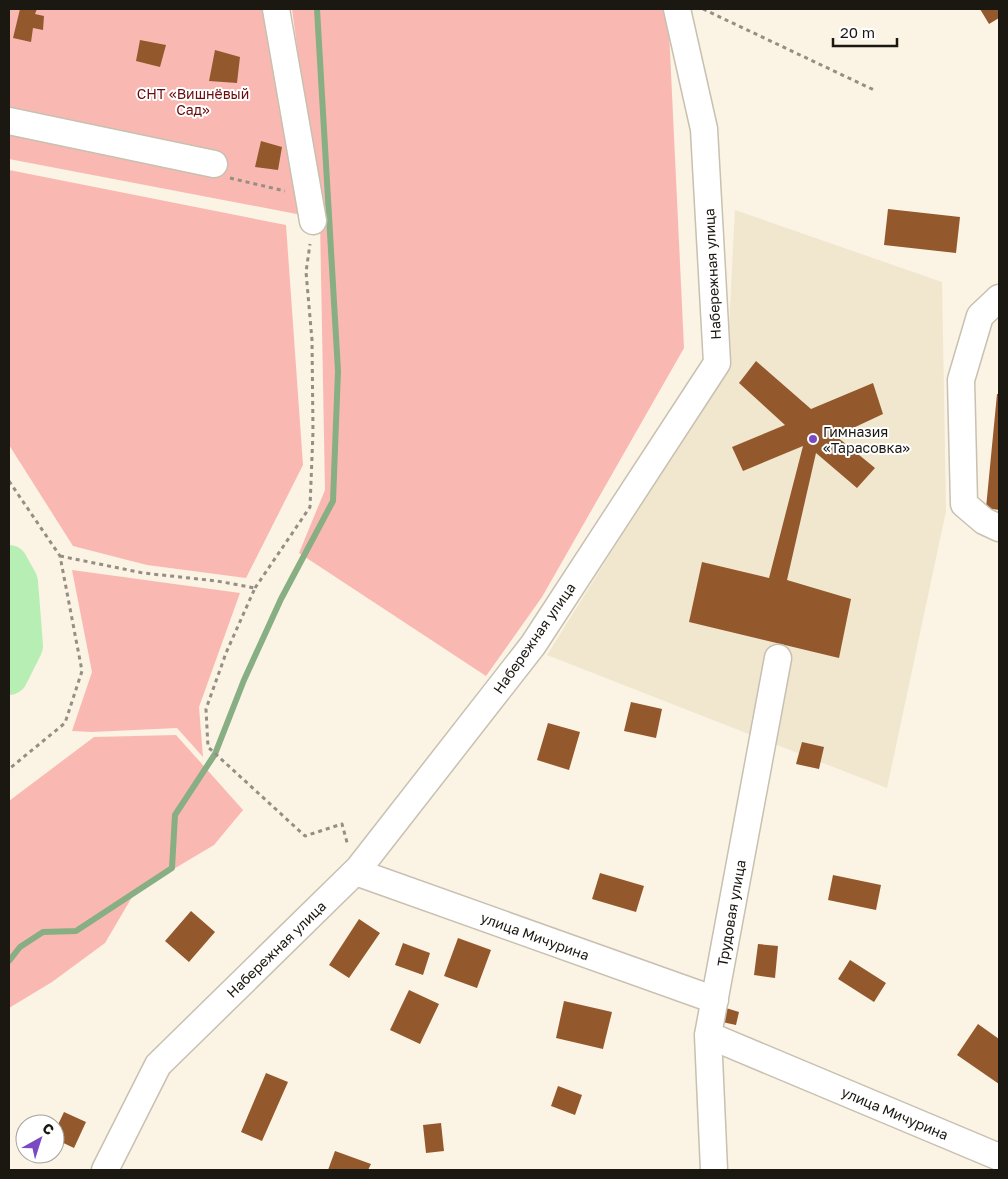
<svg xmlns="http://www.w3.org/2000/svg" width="1008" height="1179" viewBox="0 0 1008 1179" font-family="'Golos Text',sans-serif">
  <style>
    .built { fill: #f1e6ce }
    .green { fill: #f9b9b2 }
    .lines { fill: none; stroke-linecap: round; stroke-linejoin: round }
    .stream { stroke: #88ae83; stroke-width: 6 }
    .river { stroke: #b6eeb4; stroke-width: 38 }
    .building { fill: #93592d }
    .minor-casing { stroke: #c8c0b0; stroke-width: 29 }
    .path { stroke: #948e83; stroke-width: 3; stroke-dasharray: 4 4; stroke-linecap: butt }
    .minor { stroke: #fff; stroke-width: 26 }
    .poi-dot { fill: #7a4ac2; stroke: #fff; stroke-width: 2 }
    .labels { text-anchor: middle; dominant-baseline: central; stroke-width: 4; stroke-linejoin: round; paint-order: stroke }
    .park-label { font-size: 14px; fill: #6b0d0f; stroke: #fff }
    .street-label { font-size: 14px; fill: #1b1812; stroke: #fff }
    .poi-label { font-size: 14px; fill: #1b1812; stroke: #fff; text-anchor: start }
  </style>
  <rect width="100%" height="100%" fill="#fbf3e3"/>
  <path class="built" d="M735,210L942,282L946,511L887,788L547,655L727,367Z"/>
  <path class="green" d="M9,9H266L307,216L9,159Z
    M292,9H668L684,348L542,597L486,676L299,553L325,490L320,220Z
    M9,170L286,225L303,465L246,578L147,565L73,546L9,445Z
    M72,570L240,593L199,707L203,757L177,728L92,732L72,731L92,672Z
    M176,735L243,810L214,845L135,892L105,943L52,982L9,1008V801L94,737Z"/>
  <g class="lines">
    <path class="stream" d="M9,961L20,947L43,932L76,931L172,868L175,815L215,754L244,680L281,599L333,501L338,371L317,9"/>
    <path class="river" d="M9,564L19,582L24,646L9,676"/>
  </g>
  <path class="building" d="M20,9H37L35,14L44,16L43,30L33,28L31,42L13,38Z
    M980,9H999V18L989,24Z
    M140,40L166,45L160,67L136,61Z
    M215,50L240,57L237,83L209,81Z
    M261,141L282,147L278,170L255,167Z
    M888,209L960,217L956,253L884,245Z
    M756,361L811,409L873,383L883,414L836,436L875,468L857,488L816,453L787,580L851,599L839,658L689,622L702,562L769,578L803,446L743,471L732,447L785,425L739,383Z
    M997,394H999V510L986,508Z
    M631,702L662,709L656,738L624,731Z
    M548,723L580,732L569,770L537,760Z
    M802,742L824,747L819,769L796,764Z
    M600,873L644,886L636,912L592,899Z
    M833,875L881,885L876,910L828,900Z
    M191,911L215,932L189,962L165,941Z
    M359,919L380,933L349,978L329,965Z
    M458,938L491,950L477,988L444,976Z
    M403,943L430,953L423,975L395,965Z
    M758,944L778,946L775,978L754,975Z
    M850,960L886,983L874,1002L838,979Z
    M409,990L439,1004L420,1044L390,1030Z
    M564,1001L612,1012L603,1049L556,1038Z
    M726,1008L739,1012L736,1025L722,1022Z
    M978,1024L999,1039V1084L957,1055Z
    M266,1073L288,1082L262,1141L241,1132Z
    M558,1086L582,1095L575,1115L551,1106Z
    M64,1112L86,1122L74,1148L55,1139V1131Z
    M441,1123L444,1151L426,1153L423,1125Z
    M335,1151L371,1164L368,1170H328Z"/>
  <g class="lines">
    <defs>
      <path id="minor" d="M276,9L313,221
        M9,121L214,164
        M999,298L980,316L961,380L964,504L984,521L999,528
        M356,872L715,1000
        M708,1035L999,1157
        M105,1170L158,1065L359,868L533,645L717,363L704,129L677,9
        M714,1170L708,1035L778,658"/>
    </defs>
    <use href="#minor" class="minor-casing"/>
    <path class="path" d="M703,9L874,90
      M230,178L285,191
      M9,481L60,556L82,671L65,723L9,769
      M60,556L143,573L217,581L255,588L226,653L206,709L208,747L305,836L342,824L348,846
      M255,588L310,507L313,432L312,340L306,272L310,244"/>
    <use href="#minor" class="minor"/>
  </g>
  <circle class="poi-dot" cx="813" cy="439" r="5"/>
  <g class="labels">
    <g class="park-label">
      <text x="193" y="93">СНТ «Вишнёвый<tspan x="193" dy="16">Сад»</tspan></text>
    </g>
    <g class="street-label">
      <text transform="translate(712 274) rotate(-93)">Набережная улица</text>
      <text transform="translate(534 638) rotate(-55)">Набережная улица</text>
      <text transform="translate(731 913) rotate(-80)">Трудовая улица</text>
      <text transform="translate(535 936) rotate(20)">улица Мичурина</text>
      <text transform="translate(276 949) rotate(-44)">Набережная улица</text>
      <text transform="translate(895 1113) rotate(23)">улица Мичурина</text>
    </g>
    <g class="poi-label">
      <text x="823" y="431">Гимназия<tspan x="823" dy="16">«Тарасовка»</tspan></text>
    </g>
  </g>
  <rect width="1008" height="1179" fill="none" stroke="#1b1812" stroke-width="20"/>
  <g transform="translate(40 1139) rotate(39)"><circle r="24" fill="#ffffff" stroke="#a4a3a0"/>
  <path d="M0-4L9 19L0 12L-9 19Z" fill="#7a4ac2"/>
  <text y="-8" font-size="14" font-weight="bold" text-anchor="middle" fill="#1b1812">С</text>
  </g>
  <path d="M833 38v8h64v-8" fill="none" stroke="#1b1812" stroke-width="2.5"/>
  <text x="840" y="38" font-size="15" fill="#1b1812" stroke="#ffffff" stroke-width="4" paint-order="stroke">20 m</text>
</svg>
